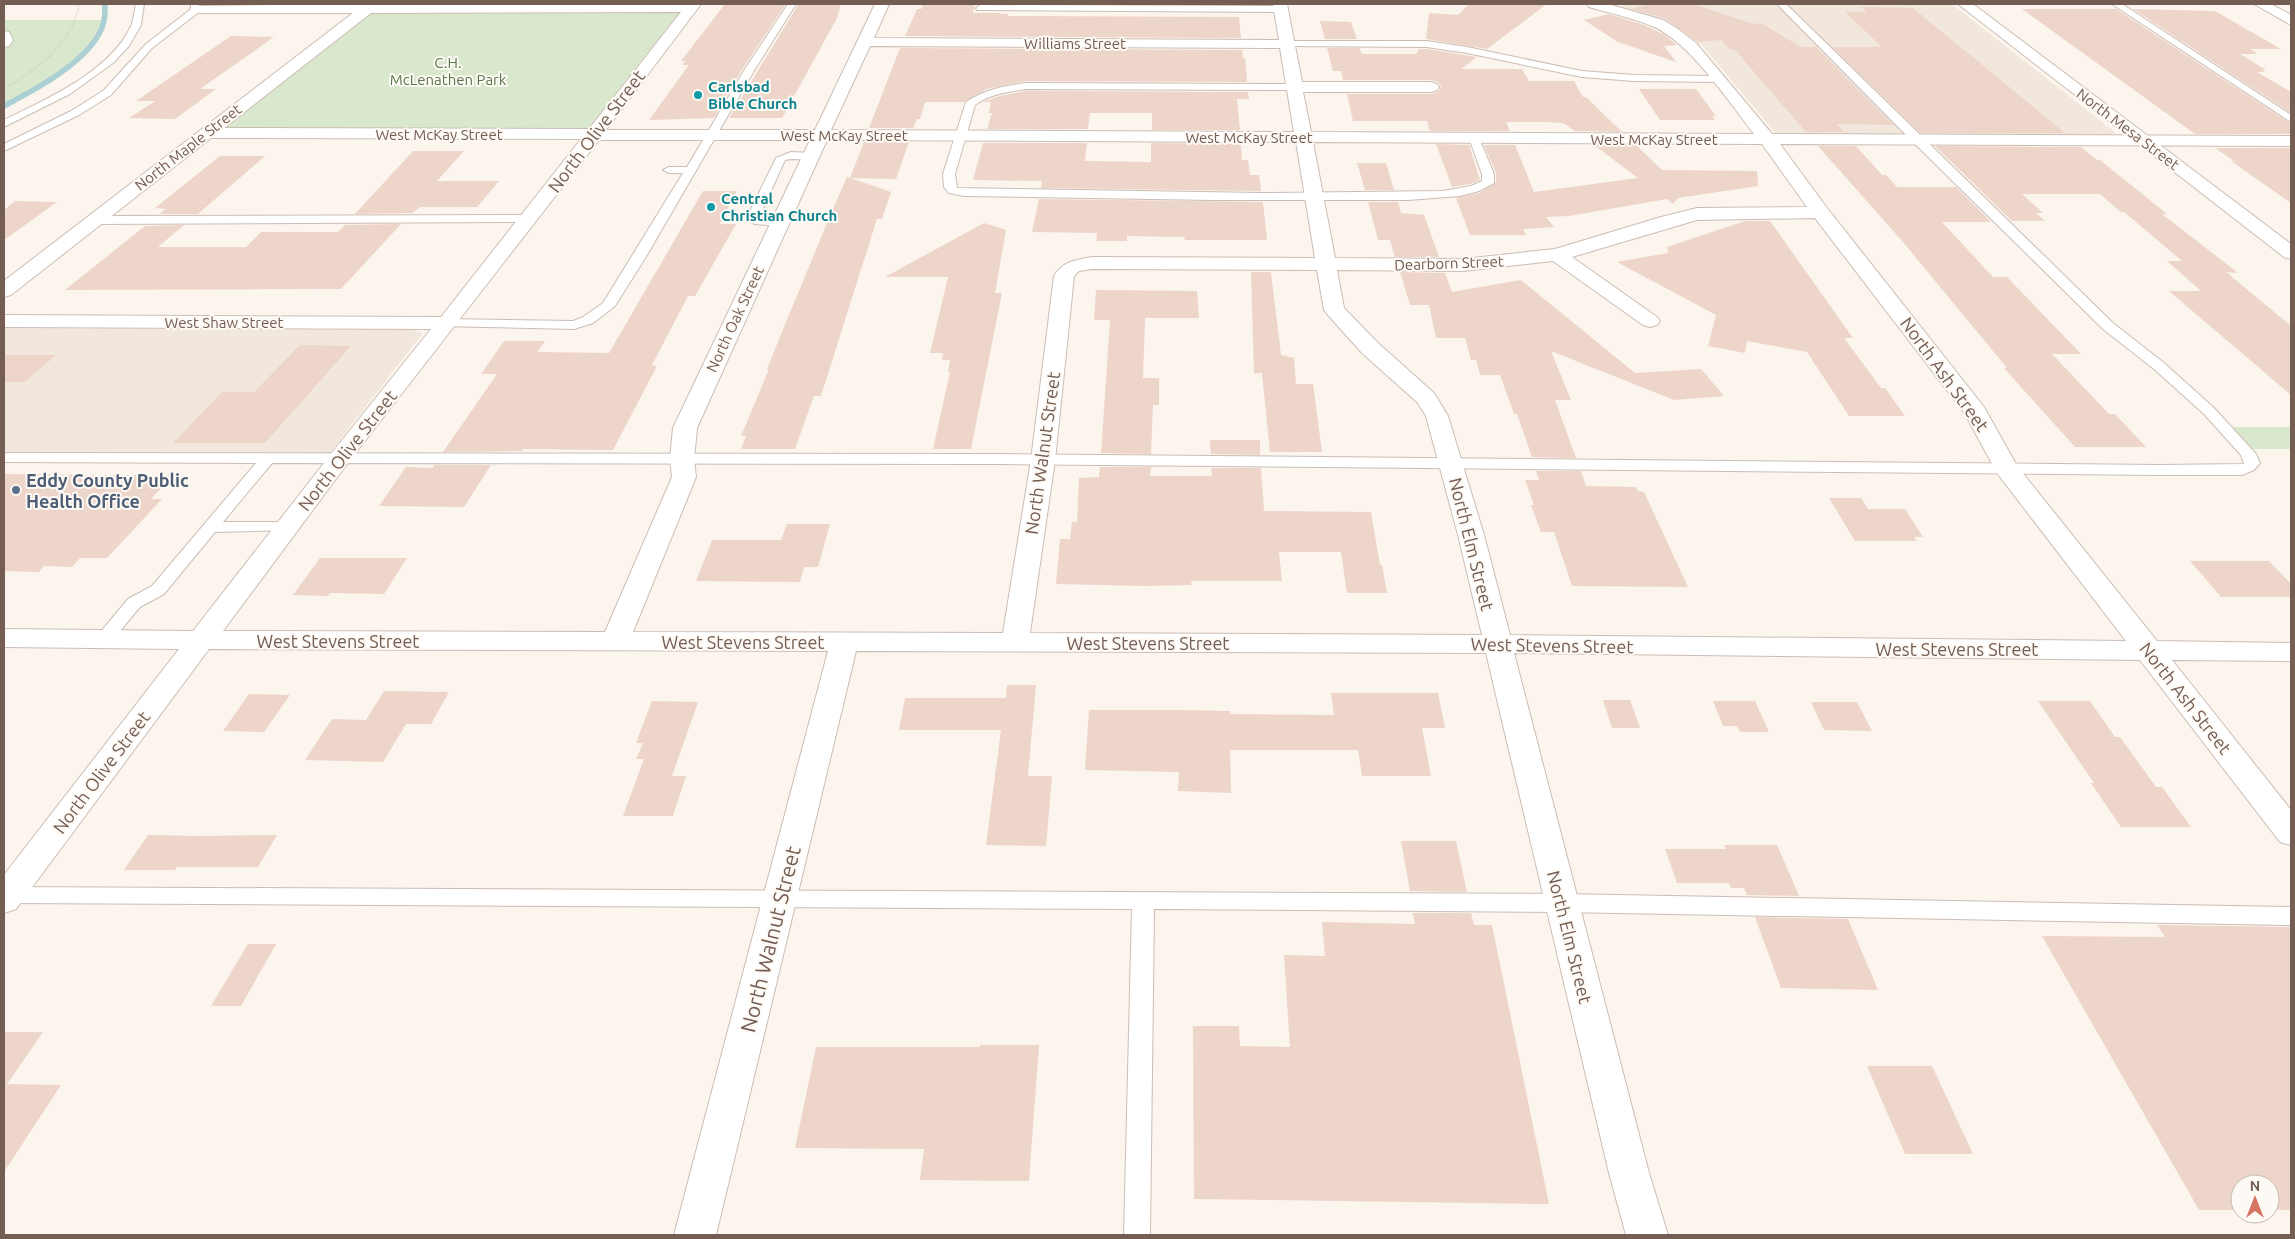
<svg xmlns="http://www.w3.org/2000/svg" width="2295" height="1239" viewBox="0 0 2295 1239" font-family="Ubuntu,sans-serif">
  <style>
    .residential { fill: #f2e7dd }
    .green { fill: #d9e8cd }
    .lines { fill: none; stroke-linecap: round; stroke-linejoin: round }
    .stream { stroke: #abcfd3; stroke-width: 5.5 }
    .building { fill: #edd5c9 }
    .service-casing { stroke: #ccbdb4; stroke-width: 2 }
    .minor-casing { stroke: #ccbdb4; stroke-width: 2 }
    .tertiary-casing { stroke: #ccbdb4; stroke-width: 2 }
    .path { stroke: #d3b8ab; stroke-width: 2; stroke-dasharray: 0.5 2; stroke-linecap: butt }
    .service { fill: #fff; fill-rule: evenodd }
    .minor { fill: #fff; fill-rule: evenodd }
    .tertiary { fill: #fff; fill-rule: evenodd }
    .culture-dot { fill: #0f9aa8; stroke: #fdf9f4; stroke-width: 2 }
    .service-dot { fill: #5c6f8a; stroke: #fdf9f4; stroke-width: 2 }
    .labels { text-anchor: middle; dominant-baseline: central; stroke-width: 4; stroke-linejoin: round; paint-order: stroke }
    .far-street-label { font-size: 15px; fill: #745d52; stroke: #fdf9f4 }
    .far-park-label { font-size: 15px; fill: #5b784c; stroke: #fdf9f4 }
    .far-culture-label { font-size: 15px; font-weight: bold; fill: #0d838f; stroke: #fdf9f4; text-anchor: start }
    .street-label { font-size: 18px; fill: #745d52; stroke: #fdf9f4 }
    .service-label { font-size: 18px; font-weight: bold; fill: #4e5e75; stroke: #fdf9f4; text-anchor: start }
    .near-street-label { font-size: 21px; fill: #745d52; stroke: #fdf9f4 }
  </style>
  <rect width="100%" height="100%" fill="#fbf5ee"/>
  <path class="residential" d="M1628,4H1952L2116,133L2111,136L1777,135L1703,46L1682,31L1670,25L1622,8V6Z
    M4,328L413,330L423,333L325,459L4,458Z"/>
  <path class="green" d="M690,8L593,134L206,133L366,9Z
    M4,20H105C104,50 28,93 4,106Z
    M2230,427H2291V449H2253Z"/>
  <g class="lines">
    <path class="stream" d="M4,106C34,90 82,65 99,34C105,24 105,15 105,4"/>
  </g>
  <path class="building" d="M725,4L785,5L743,68L714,118L649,120L689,65H682L686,61H681Z
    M841,4L837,18L782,118H729L798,5Z
    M923,4H975L973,13H1001L1000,14H1008V16L1239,17L1241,38L905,36L917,9H921Z
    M1469,4H1547L1487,49L1426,39L1429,13L1458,15Z
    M1650,4H1693L1754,24L1761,23L1801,47H1816L1893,125L1837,124L1844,132H1806L1735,50H1730L1721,40L1698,42L1664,18L1631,9Z
    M1861,7L1913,8L2065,133H1921L1832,47H1882L1845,12H1867Z
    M2022,9H2116L2291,124V134H2195Z
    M2133,9L2215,11L2281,49H2250L2258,54H2240L2266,70H2262L2265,72H2257L2291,92V113Z
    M1609,14L1644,25L1665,35L1677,45L1664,46L1676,62L1618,42L1584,20Z
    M1320,21L1351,22L1357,39H1325Z
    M231,36L274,37L200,89H216L175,119L129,118L155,101H136Z
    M900,48L1242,50L1243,58H1245L1247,82L1026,81L987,89L964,102H925L920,119H917L913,128H869Z
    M1327,48H1359L1362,54H1416L1419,49H1427L1477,57L1461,69H1522L1529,81H1574L1583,97H1586L1622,132L1575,131L1563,123L1547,122H1506L1510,131H1430L1427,121H1353L1347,94H1431L1439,91L1441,86L1438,82L1431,80H1343L1341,71H1333Z
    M1639,89H1696L1716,116H1712L1715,120H1660Z
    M1026,91L1248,92L1249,99H1237L1240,130H1152V113H1090L1088,129H987L992,113H989L991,102H983L999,96Z
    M864,142H909L896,179L850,178L891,192L882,219H877L821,396H814L795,449H741L746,436H741L769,369H767L786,322L832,211L847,177L850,178Z
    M983,143H1087L1085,161L1151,162V143L1241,144L1242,160H1248L1250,175H1259L1261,191L1041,188L1042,181L973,180Z
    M1436,144L1469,145L1480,180L1470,184L1452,187Z
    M1484,145H1515L1534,192L1638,178L1594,145H1636L1662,170L1757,171L1758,186L1678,198L1673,204L1667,199L1569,216L1546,217L1554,227L1523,229L1526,235H1470L1456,198L1479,193L1496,183V173Z
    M1818,146H1856L1882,175H1886L1897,187H1956L1991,222H1942L1993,277H2007L2081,354H2052L2109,414H2115L2146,447H2075L2004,368H2007L1903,242Z
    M1935,146L2081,147L2097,160H2100L2167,214H2162L2238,273L2226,272L2291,326V395L2169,291H2201L2167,261H2182L2124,212H2121L2100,194H2022L2043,213H2036L2045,221H2012Z
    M2215,148H2291V203L2231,161H2234Z
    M413,151H464L437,181H499L477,207H420L412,213L355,214Z
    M220,156H265L198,214H159L166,209L155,208Z
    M1357,163H1386L1394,190H1365Z
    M703,191H737L720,224H736L695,296H688L652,365L657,366L613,450L523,449L522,451L443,452L497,374H481L504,341H545L537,352L609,353Z
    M1039,199L1263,202L1267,240H1185L1184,237L1127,236V241H1096L1097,233L1032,232Z
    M15,201L57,202L4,240V210Z
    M1368,202H1398L1401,213L1424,215L1439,257H1395L1390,240H1378Z
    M1745,221H1770L1853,338H1844L1881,388H1885L1905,416H1849L1807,352L1747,341L1745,353L1708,346L1716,315L1617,262L1668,253L1667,247Z
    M984,223L1006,230L995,293H1002L971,449H933L950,372H948L950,360H942L943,353H930L948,277H885Z
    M401,224L341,289L65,290L145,226L184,225L158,247H246L261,232H338L345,225Z
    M1251,272H1271L1281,355L1294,358L1296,384H1313L1322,452H1270L1262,373H1254Z
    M1400,272L1445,273L1452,292L1521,280L1635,373L1701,369L1724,396L1674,400L1551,351L1571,400H1555L1576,458L1532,457L1517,414H1514L1500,375H1480L1476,360H1471L1465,338H1436L1429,305H1410Z
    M1096,290L1197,291L1199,318H1145L1143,378H1159V405H1153L1151,454L1101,453L1110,320H1094Z
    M300,345L351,346L265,443H173L222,392H254Z
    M4,355H56L25,382H4Z
    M1210,440H1260V455L1211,454Z
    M434,465H491L464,507L379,506L406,467L433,468Z
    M1100,467H1151L1150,476H1212L1211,468H1261L1264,511L1371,512L1380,565H1382L1387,593H1347L1341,552H1279L1282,581H1191L1192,585L1144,586L1056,584L1060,539H1070L1072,522H1077L1079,478L1099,477Z
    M1536,471H1581L1586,486L1636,487L1638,491L1644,492L1688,587L1572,586L1554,532H1541L1531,505H1534L1525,480H1539Z
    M4,474L101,475H173L151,499H162L107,558H80L72,567L44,566L39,572L4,571Z
    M1829,498H1861L1868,509H1905L1923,537H1914L1917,541H1855Z
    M787,524H830L818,567H804L800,582L696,581L712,540H781Z
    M320,558H407L384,594L330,593L328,596L293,595Z
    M2190,561H2269L2291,584V597H2221Z
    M1007,685H1036L1028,776H1052L1046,846L986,845L1001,730H899L905,698H1006Z
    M384,691L449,692L431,724H406L383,762L305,760L332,719L366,720Z
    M1331,693H1438L1445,728H1422L1431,776H1362L1358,750H1230L1231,793L1178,791L1179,772L1085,770L1089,710H1181L1230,711V714L1334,715Z
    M249,694L290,695L264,732L223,731Z
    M1603,700H1630L1640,728H1612Z
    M652,701L698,702L672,776H686L673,816H623L644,759H636L643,743H636Z
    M1713,701H1755L1769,732H1740L1737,726H1723Z
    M2038,701H2090L2115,737H2120L2156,787H2162L2191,827H2121L2091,783H2094Z
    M1811,702H1857L1872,731L1824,730Z
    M148,835L198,836L277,835L258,867H177L175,870H124Z
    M1401,841H1456L1467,892L1410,891Z
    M1724,845H1777L1799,896L1747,895L1744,888H1731L1729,883H1677L1665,849H1726Z
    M1413,913H1471L1474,925H1492L1549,1204L1194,1199L1193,1026H1239L1240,1046L1290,1047L1284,955L1325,956L1322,922L1415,924Z
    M1755,917L1848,919L1878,990L1781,988Z
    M2157,925L2291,927V1210H2270V1184H2240V1210H2199L2042,936L2165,937Z
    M248,944H276L241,1006H211Z
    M4,1032H43L7,1084L61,1085L4,1172Z
    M980,1045H1039L1029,1181L920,1180L924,1149L795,1148L816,1047H980Z
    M1867,1066H1932L1973,1154H1905Z"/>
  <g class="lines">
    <defs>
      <path id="service" d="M136,4H144L141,25L129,46L113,63L70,94L4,127V120C46,99 110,72 131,26C134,20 134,11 136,4Z
        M191,4H199V12L152,48L111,95L79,115L4,151V144L71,111L103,91L146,44L191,9Z
        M788,4H796L755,69L647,255L615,306L593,323L574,329L440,326L438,323L445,319L573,321L583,317L603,303L683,173H669L663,170L669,167H687L745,69Z
        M1777,4H1786L2113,323L2164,363L2214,408L2256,454L2260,463L2254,470L2242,475H2159L1000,464L272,463L223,522H287L293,524L295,527L293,530L215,532L164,594L140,607L110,643L104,645L98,643L95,639L98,635L128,599L152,586L256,463L4,462V453L1000,454L2159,465L2244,464L2241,455L2204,414L2154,369L2103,329L1913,142Z
        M2112,4H2122L2291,115V122Z
        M980,5L1281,6L1285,9L1281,12L977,10L976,8Z
        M1287,41H1427L1467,47L1582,71L1634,75L1718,76L1723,79L1718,82L1634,81L1582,77L1467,53L1427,47L1284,46L1282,44Z
        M1026,83L1296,84L1301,87L1296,90L1026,89C1007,92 990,94 975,105L955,174L957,188L1262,193L1443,191L1471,186L1482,181V174L1469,138L1474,135L1479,138L1494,174V183L1479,191L1460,196L1408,200H1212L964,196L949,193L944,187L943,174L966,102C985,89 1005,86 1026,83Z
        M791,152L813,153L818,156C811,163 796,157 785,160L761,213L763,218H781L787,222L781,226L754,224L749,213L776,158Z
        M529,215L535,219L533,222L94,224L88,220L94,216Z
        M4,887L1562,894L2291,907V925L1562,912L1154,909L1150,1235H1124L1132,909L4,903Z"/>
      <path id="minor" d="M365,4H701L606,130H815L875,4H889L874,38L1279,40L1273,4H1287L1302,82H1431L1437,84L1439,87L1437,90L1431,92H1303L1311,132L1754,134C1729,102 1689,41 1652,26C1632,18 1610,13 1589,7L1587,4H1608L1663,20L1678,29L1696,43L1772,134L2291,136V146L1780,144L1827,208L1984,407L2017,466L2157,641L2291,643V661L2172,660L2291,810V845L2280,842L2140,660L1514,653L1649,1173L1668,1235H1626L1609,1173L1486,653L856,651L716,1235H674L828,651L209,649L16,909L4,913V875L179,649L4,647V629L193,631L331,454L431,329L4,327V315L441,317L581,139L211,138L11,295L4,297V281L353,13H197L190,9L192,6ZM681,12L589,129L224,128L371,13ZM870,46L1280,48L1294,132L831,130ZM599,140H810L673,428L670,459L672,477L605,632L223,631L347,464ZM827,140L1296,142L1315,258L1092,257C1076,260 1063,261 1054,276L1031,460L1003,633L633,632L696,477L694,459L697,428ZM1313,142L1762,144L1807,207L1697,208L1661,217L1555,249L1463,259L1335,258ZM1815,218L1965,414L1997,473L2126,641L1510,635L1484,535L1448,416L1434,393L1378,343L1344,308L1337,270L1463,271L1553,261L1643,325L1650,327L1657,325L1660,321L1657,317L1572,257L1697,220ZM1092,269L1317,270L1324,310L1327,314L1362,353L1417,402L1426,416L1458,535L1482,635L1030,633L1055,460L1074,276L1079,271Z
        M2254,4H2271L2291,15V25Z
        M4,31L9,32L13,40L9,46L4,47Z"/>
      <path id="tertiary" d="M1958,4H1973L2291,244V259L2284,257Z"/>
    </defs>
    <use href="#service" class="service-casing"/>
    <use href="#minor" class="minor-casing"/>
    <use href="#tertiary" class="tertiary-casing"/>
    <path class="path" d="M4,89C37,69 73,44 79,4"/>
    <use href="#service" class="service"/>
    <use href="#minor" class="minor"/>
    <use href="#tertiary" class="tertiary"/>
  </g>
  <g class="culture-dot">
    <circle cx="698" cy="95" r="5"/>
    <circle cx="711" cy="207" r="5"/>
  </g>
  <circle class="service-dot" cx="16" cy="490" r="5"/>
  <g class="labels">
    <g class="far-street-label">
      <text x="1075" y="43">Williams Street</text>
      <text transform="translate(2128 129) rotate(37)">North Mesa Street</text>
      <text x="439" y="134">West McKay Street</text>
      <text x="844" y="135">West McKay Street</text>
      <text x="1249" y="137">West McKay Street</text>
      <text x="1654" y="139">West McKay Street</text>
      <text transform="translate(188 147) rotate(-38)">North Maple Street</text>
      <text transform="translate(1449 263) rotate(-2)">Dearborn Street</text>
      <text transform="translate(735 319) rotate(-65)">North Oak Street</text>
      <text x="224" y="322">West Shaw Street</text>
    </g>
    <g class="far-park-label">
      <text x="448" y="62">C.H.<tspan x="448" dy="17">McLenathen Park</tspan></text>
    </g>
    <g class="far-culture-label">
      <text x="708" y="86">Carlsbad<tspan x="708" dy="17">Bible Church</tspan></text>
      <text x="721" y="198">Central<tspan x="721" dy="17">Christian Church</tspan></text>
    </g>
    <g class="street-label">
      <text transform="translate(596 131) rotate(-53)">North Olive Street</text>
      <text transform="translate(1945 374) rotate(54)">North Ash Street</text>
      <text transform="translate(347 450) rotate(-52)">North Olive Street</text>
      <text transform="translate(1042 453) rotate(-82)">North Walnut Street</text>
      <text transform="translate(1472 544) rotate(76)">North Elm Street</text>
      <text x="338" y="641">West Stevens Street</text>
      <text x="743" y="642">West Stevens Street</text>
      <text x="1148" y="643">West Stevens Street</text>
      <text transform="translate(1552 645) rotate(1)">West Stevens Street</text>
      <text x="1957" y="649">West Stevens Street</text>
      <text transform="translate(2186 698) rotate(52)">North Ash Street</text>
      <text transform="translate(101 772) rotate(-53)">North Olive Street</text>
      <text transform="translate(1570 937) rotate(76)">North Elm Street</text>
    </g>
    <g class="service-label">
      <text x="26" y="480">Eddy County Public<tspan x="26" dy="21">Health Office</tspan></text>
    </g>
    <g class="near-street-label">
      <text transform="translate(770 939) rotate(-76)">North Walnut Street</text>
    </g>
  </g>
  <rect width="2295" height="1239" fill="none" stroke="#745d52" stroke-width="10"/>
  <g transform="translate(2255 1199)"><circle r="24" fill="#fdf9f4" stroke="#c6bbb3"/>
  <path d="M0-4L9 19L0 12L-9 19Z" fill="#d57663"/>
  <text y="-8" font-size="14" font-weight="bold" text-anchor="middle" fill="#745d52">N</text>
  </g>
</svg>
